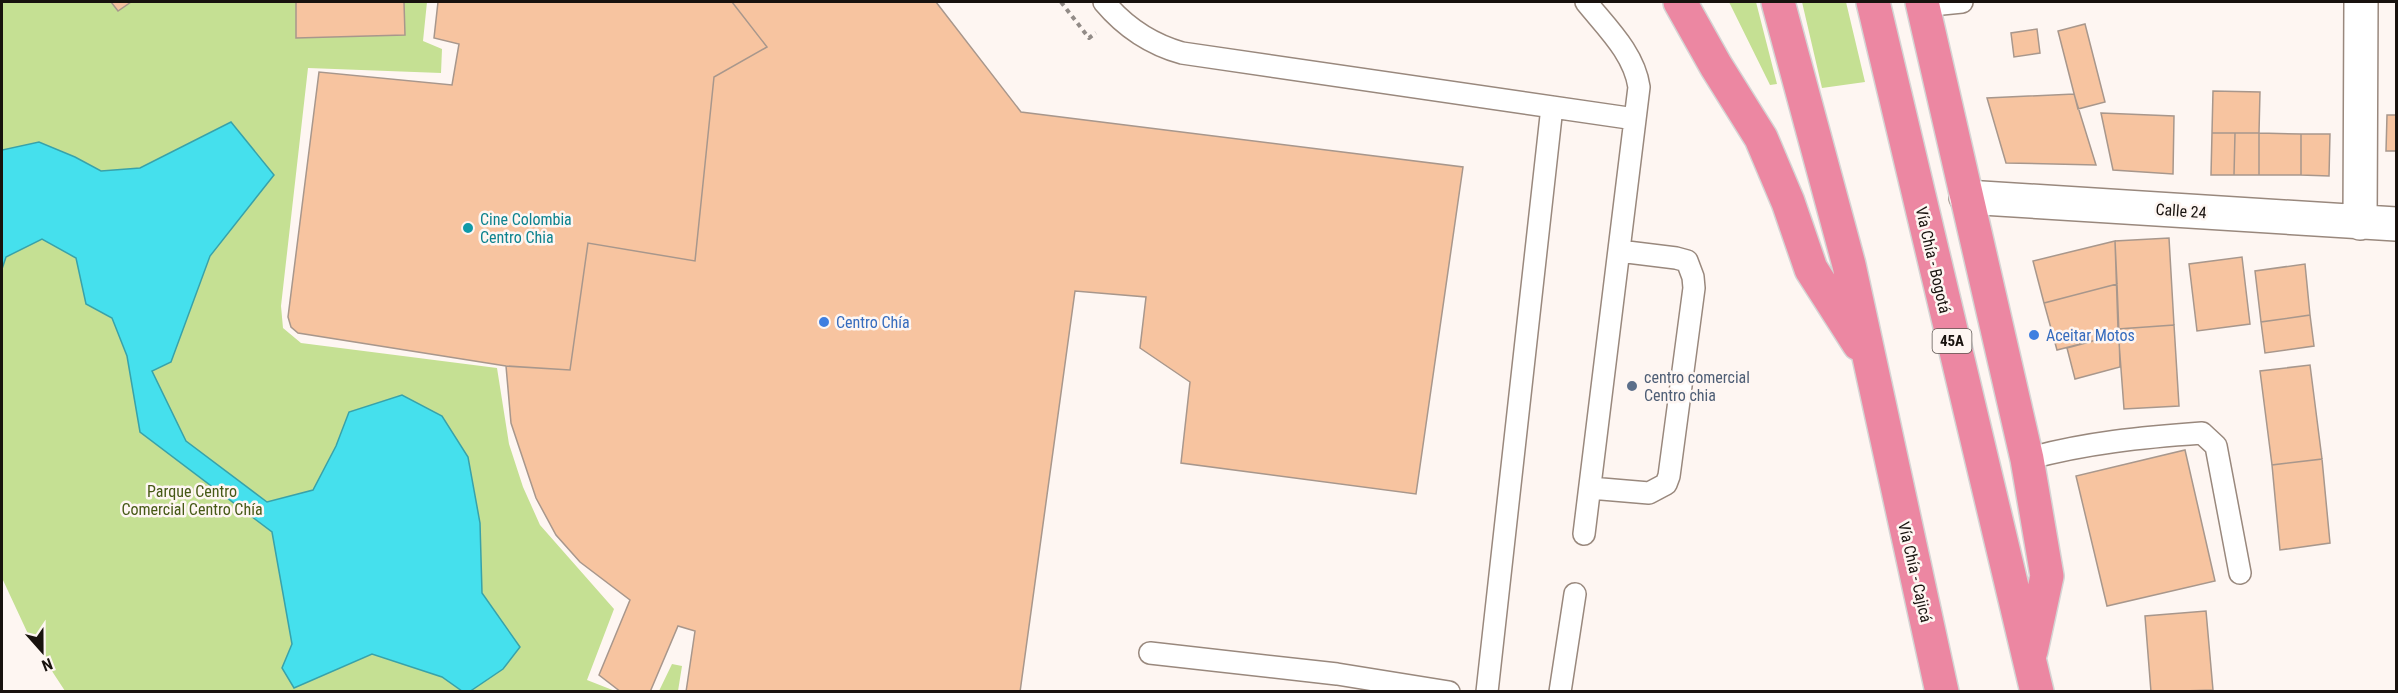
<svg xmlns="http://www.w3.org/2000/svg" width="2398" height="693" viewBox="0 0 2398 693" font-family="'Roboto Condensed',sans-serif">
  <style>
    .green { fill: #c5e093 }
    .water { fill: #45e0ed; stroke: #38a2aa; stroke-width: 1.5 }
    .building { fill: #f7c4a0; stroke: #a8978c; stroke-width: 1.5 }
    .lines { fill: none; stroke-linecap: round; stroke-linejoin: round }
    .lane-casing { stroke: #99887d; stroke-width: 24 }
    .street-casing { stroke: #99887d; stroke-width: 36 }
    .highway-casing { stroke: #d5d4d4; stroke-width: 36 }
    .path { stroke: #928b87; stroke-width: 4; stroke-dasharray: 4.5 4.5; stroke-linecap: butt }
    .lane { stroke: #fff; stroke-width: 21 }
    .street { stroke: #fff; stroke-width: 33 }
    .highway { stroke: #ec87a2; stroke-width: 33 }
    .culture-dot { fill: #0f9aa8; stroke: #fef6f2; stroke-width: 2 }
    .shop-dot { fill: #3f7fe0; stroke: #fef6f2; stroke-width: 2 }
    .service-dot { fill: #5c6f8a; stroke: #fef6f2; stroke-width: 2 }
    .labels { text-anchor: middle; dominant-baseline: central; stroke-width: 5; stroke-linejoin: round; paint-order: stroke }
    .shield { fill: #fef6f2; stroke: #5d5652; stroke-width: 1.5 }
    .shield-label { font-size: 15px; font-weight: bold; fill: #18120e }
    .street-label { font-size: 16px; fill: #18120e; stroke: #fef6f2 }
    .culture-label { font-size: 16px; fill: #0d838f; stroke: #fef6f2; text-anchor: start }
    .shop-label { font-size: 16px; fill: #366cbe; stroke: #fef6f2; text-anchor: start }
    .service-label { font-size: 16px; fill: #4e5e75; stroke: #fef6f2; text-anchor: start }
    .park-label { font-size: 16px; fill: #465916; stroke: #fef6f2 }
  </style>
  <rect width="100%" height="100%" fill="#fef6f2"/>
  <path class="green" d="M2,2H427L423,41L442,49L441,73L308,68L281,306L283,328L301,343L497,368L509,444L523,487L540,525L614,609L587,680L615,691H65L29,636L2,578Z
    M1729,2H1756L1777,84L1770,85Z
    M1802,2H1846L1865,82L1822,88Z
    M672,664L682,666L678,691H659Z"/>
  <path class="water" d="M231,122L274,175L210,256L171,362L152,371L186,441L267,502L313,490L336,446L349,412L402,395L442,416L468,457L480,523L482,593L520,647L503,669L469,692L462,691L442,677L372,654L294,688L282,668L292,644L272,532L140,432L127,356L112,318L86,304L76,258L42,239L6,257L2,269V150L39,142L75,157L101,171L140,168Z"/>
  <path class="building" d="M111,2H131L118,11Z
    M296,2H404L405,35L296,38Z
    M438,2H732L767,47L714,77L695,261L588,243L570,370L506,366L298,333L291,327L288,317L319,72L452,85L459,44L434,38Z
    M732,2H936L1021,112L1463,167L1416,494L1181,463L1190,382L1140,348L1146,297L1075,291L1020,692H686L695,631L678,626L650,692H621L599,675L630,600L580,562L556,535L536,498L511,423L506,366L570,370L588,243L695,261L714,77L767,47Z
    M2085,24L2105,102L2078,109L2058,31Z
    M2037,29L2040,53L2014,57L2011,33Z
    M2213,91L2260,92L2259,133H2212Z
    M2074,94L2096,165L2006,163L1987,98Z
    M2101,113L2174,116L2173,174L2113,170Z
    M2387,115H2396V151H2386Z
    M2212,133H2235L2234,175H2211Z
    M2235,133H2259V175H2234Z
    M2259,133L2301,134V175H2259Z
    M2301,134H2330L2329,176L2301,175Z
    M2169,238L2174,325L2118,329L2115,241Z
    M2115,241L2117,284L2044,303L2033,261Z
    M2242,257L2250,324L2197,331L2189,264Z
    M2305,264L2310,315L2261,322L2255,271Z
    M2117,284L2119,334L2057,350L2044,303Z
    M2310,315L2314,346L2265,353L2261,322Z
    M2174,325L2179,406L2124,409L2118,329Z
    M2119,334L2120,367L2075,379L2067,348Z
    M2310,365L2322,459L2272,465L2260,371Z
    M2185,450L2215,581L2107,606L2076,476Z
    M2322,459L2330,543L2280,550L2272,465Z
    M2206,611L2213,690L2151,692L2145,616Z"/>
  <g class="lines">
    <defs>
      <path id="lane" d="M1104,2C1125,27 1150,44 1182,53L1635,119
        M1922,6L1962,2
        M2027,459C2084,443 2144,437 2202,433L2216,446L2240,573
        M1590,488L1649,493L1666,484L1669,476L1694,288L1693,277L1687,261L1676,258L1619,251
        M1584,534L1639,87C1634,53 1606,27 1586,2
        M1150,653L1337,674L1449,692
        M1487,692L1552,107
        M1560,692L1575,594"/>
      <path id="street" d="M1966,197L2396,224
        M2360,223L2361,2"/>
      <path id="highway" d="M1680,2L1716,66L1761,138L1788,202L1811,269L1859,344
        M1778,2L1849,265L1942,692
        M1873,2L2037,692
        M1922,2L2027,459L2047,576L2031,651"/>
    </defs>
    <use href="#lane" class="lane-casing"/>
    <use href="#street" class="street-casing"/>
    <use href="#highway" class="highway-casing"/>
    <path class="path" d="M1061,2L1089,38L1096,33"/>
    <use href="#lane" class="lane"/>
    <use href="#street" class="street"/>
    <use href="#highway" class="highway"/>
  </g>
  <circle class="culture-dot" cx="468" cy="228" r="6"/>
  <g class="shop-dot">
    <circle cx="824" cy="322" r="6"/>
    <circle cx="2034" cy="335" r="6"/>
  </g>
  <circle class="service-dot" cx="1632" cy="386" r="6"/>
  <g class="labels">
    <rect class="shield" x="1932.5" y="329" width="39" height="24" rx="4.5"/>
    <g class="shield-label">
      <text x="1952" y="341">45A</text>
    </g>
    <g class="street-label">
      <text transform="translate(2181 211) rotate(4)">Calle 24</text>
      <text transform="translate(1933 260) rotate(77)">Vía Chía - Bogotá</text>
      <text transform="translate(1915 572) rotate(77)">Vía Chía - Cajicá</text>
    </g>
    <g class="culture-label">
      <text x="480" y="219">Cine Colombia<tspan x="480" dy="18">Centro Chia</tspan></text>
    </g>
    <g class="shop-label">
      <text x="836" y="322">Centro Chía</text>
      <text x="2046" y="335">Aceitar Motos</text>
    </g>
    <g class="service-label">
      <text x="1644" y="377">centro comercial<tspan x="1644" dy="18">Centro chia</tspan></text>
    </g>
    <g class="park-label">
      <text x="192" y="491">Parque Centro<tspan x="192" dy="18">Comercial Centro Chía</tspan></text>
    </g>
  </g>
  <rect width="2398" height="693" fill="none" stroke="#18120e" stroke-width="6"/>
  <g transform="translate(42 651) rotate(159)" stroke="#fef6f2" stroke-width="4.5" paint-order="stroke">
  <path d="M0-4.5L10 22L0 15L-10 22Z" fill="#18120e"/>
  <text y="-9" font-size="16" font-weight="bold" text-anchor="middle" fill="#18120e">N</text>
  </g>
</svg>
